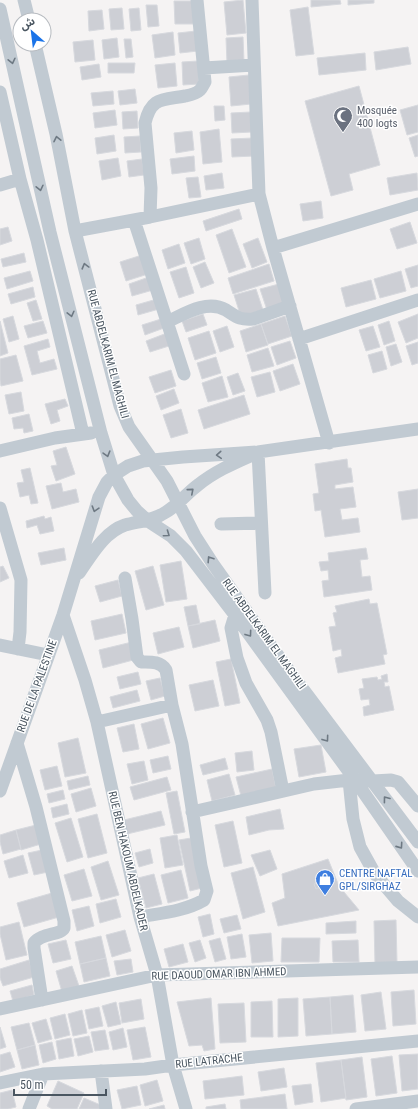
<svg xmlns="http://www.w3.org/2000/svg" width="418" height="1109" viewBox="0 0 418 1109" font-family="'Roboto Condensed','Noto Sans Arabic',sans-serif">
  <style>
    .building { fill: #cdcfd5; stroke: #d7d9de }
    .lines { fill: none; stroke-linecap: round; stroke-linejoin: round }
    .minor { stroke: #c1cad2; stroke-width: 13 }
    .oneway { stroke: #6e7983 }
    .labels { text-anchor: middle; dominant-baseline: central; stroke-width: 3; stroke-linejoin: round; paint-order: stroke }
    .worship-label { font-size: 11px; fill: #5b616d; stroke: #fff; text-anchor: start }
    .street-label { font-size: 11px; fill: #4a5661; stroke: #fff }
    .shop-label { font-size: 11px; fill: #366cbe; stroke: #fff; text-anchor: start }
  </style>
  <rect width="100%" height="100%" fill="#f5f3f3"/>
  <path class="building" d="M243,0L246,33L227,35L224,2Z
    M311,0H340L341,4L311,7Z
    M348,0H374V3L348,5Z
    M174,1H196V24H175Z
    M146,5H157L159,26L148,27Z
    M308,7L314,54L296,56L290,10Z
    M122,8L124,29L111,30L109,9Z
    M139,8L141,30L131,31L129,9Z
    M102,10L104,29L89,31L88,11Z
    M196,31L198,51L180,53L178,33Z
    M173,32L175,55L155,58L152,35Z
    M243,37L244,62L227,63L226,38Z
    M117,38L119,57L104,59L102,40Z
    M124,39H131L133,57L126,58Z
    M93,40L95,60L75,62L73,42Z
    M408,47L411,64L376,70L374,52Z
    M365,53L366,70L319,75L317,58Z
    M198,61L199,84L183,85L182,62Z
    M108,63H135L134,73H108Z
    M175,63L177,86L158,88L155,65Z
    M99,64L101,77L82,80L80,67Z
    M249,75L251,104L231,106L229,77Z
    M359,86L380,165L349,174L353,190L331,196L305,101Z
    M135,89L137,103L120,105L118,91Z
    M113,91L114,104L93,106L91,93Z
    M418,105V132L407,135L400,110Z
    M214,106H224L225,120L215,121Z
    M115,110L117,125L95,128L93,113Z
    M137,111L138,128L123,129L122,112Z
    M251,112L252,132L232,133L231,113Z
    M219,129L222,162L203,164L200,132Z
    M192,131L194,150L176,153L174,133Z
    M114,135L116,151L97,154L95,138Z
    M418,135V156L415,157L409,138Z
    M140,136L141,152L125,153L124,137Z
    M253,138L254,156L232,157L231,139Z
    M194,156L195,171L172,174L170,159Z
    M118,158L121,176L102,180L99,161Z
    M142,159L144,175L129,177L127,161Z
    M222,173L224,188L206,190L204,176Z
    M417,173L418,190L390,195L387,178Z
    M198,177L201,197L189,198L186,178Z
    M321,201L323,218L303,221L300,204Z
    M239,209L242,219L206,231L203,221Z
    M410,222L417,243L397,249L390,229Z
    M8,227L12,241L0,245V229Z
    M232,229L246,267L229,273L216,235Z
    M199,238L205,259L191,264L184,243Z
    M258,238L267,262L252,268L243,244Z
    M179,244L185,263L168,269L162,250Z
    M24,253L26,262L3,267L1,259Z
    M142,255L148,274L126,281L120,262Z
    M205,262L214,283L201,288L193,267Z
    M269,264L274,281L233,294L228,278Z
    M418,265V286L411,288L405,269Z
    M186,267L194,293L179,298L170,272Z
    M30,271L33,281L7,289L4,278Z
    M401,271L406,291L380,298L374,279Z
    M149,277L153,290L132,296L129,284Z
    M371,280L376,299L346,307L341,288Z
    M279,284L285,305L267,310L260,289Z
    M33,287L35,297L11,304L8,294Z
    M256,289L263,310L241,317L234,295Z
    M157,299L159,309L138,315L136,305Z
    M36,300L42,319L33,321L27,303Z
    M203,314L207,325L186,332L182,321Z
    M418,314V338L406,343L398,322Z
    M13,316L19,339L9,342L3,319Z
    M285,316L292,336L268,344L261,324Z
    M161,319L164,328L145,335L142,325Z
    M0,321L8,353L0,356Z
    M43,321L47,333L28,338L24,326Z
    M389,321L395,341L384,345L378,325Z
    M261,324L268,345L246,352L240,331Z
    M227,326L234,347L220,352L213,331Z
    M373,326L380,347L366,351L359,330Z
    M209,331L216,353L195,360L188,338Z
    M167,333L172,345L150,352L146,341Z
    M48,339L50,347L37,351L40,363L54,359L57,369L32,375L24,346Z
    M290,341L296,358L277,365L271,347Z
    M418,342V363L412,365L406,346Z
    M396,344L402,362L391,366L386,347Z
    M268,348L274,366L252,372L247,355Z
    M382,351L387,369L373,373L368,355Z
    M16,355L23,381L1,386L0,380V359Z
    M216,357L221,373L202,379L197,363Z
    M293,364L300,384L280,391L273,371Z
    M171,370L176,386L155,393L149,377Z
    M270,372L275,392L257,397L251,377Z
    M238,373L245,391L233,395L227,377Z
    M222,376L228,397L208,402L202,383Z
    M174,389L179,403L161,410L156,396Z
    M21,392L24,411L9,414L5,395Z
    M244,395L250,414L204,429L198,410Z
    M65,399L68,406L57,410L60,421L51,424L45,404Z
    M181,409L188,433L171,438L163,415Z
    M29,414L33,431L24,433L23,428L14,429L12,418Z
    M66,447L75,474L56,481L51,466L57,465L53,451Z
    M347,459L348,468H351L353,482L335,485V489L353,487L356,507L340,509L342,520L358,518L360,532L325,537L321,510L315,511L313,494L319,493L315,464Z
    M30,468L38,503L31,504L29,495L20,497L17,483L24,482L21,470Z
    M61,483L63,492L76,489L79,502L52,509L46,486Z
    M418,489V518L402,520L398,492Z
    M44,516L45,519L51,517L54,531L40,534L37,525L27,528L26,521Z
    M64,548L66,560L41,565L38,553Z
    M366,548L368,559L360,560L362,577L370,576L372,590L324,597L322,581L329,580L328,570L321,571L319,562L329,561L328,553Z
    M181,561L187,599L166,602L160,565Z
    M3,566L9,578L0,582V567Z
    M153,566L164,605L146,610L135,571Z
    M118,580L122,596L100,602L95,586Z
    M369,599L370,604L377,603L387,654L383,655L385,664L338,673L335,658L342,656L341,649L333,651L329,627L336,626L333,613L337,612L335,606Z
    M196,605L200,624L188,626L184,607Z
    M122,614L126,633L95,640L91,621Z
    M215,620L220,641L193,648L188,626Z
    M179,627L184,647L158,654L153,633Z
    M132,642L137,659L103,668L99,650Z
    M231,659L240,703L225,706L216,662Z
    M138,672L141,684L120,689L117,677Z
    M387,674L388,682H384L385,687L389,686L394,710L364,716L363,707L370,705L369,699L361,700L359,689L364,688L362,679L377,677L378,680L382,679L381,676Z
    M160,678L165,696L151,700L146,681Z
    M213,680L219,706L195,711L189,685Z
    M137,690L140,701L113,708L110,697Z
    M163,718L170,743L148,749L141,724Z
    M134,724L139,749L123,752L117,728Z
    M78,738L86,773L65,777L58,743Z
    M321,745L326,772L299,777L294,749Z
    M252,751L254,770L237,772L235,753Z
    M168,756L171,769L153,773L150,760Z
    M225,758L228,769L203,775L200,765Z
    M144,761L148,780L132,784L127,764Z
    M57,766L62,786L45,790L40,770Z
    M272,769L276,788L241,796L236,777Z
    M229,774L235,795L212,801L207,780Z
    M88,776L90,785L69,790L67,781Z
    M167,777L171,790L134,800L130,787Z
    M91,788L96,806L76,812L71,794Z
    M63,790L65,799L49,803L47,794Z
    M177,791L185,832L174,834L166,793Z
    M67,804L69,814L53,818L51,808Z
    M280,809L284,829L269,830L249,835L246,817Z
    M161,811L165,825L127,834L124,820Z
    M97,814L107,853L88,858L78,819Z
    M71,818L83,857L67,862L55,823Z
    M233,821L242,863L224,867L215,825Z
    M36,825L41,844L21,850L16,830Z
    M16,830L21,849L3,854L0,842V835Z
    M177,835L183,865L165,868L160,838Z
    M191,838L202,888L190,891L179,840Z
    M150,849L153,863L139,867L135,853Z
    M42,850L48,872L34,875L28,853Z
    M270,850L277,869L260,876L251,855Z
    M23,855L28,873L9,878L4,861Z
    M328,859L339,886L359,910L278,926L272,903L285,898L282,874Z
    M108,861L119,895L101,900L91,867Z
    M253,867L265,912L243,919L231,873Z
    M84,869L92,896L72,901L64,875Z
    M181,870L188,898L168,903L161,875Z
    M154,874L162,904L146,908L138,878Z
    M320,881L322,886L316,889L314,884Z
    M52,893L59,917L24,927L17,903Z
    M116,899L121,917L100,923L96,904Z
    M89,906L94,926L77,931L72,910Z
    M210,914L214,934L203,937L198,917Z
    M237,915L241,929L224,933L220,919Z
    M396,920L397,963L375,964L374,921Z
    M356,921V933L326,934V923Z
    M19,922L27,955L6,960L0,934V927Z
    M125,930L131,951L112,957L106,935Z
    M271,933L273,961L252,963L249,935Z
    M242,934L246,957L231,959L227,937Z
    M101,936L106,958L80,964L75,942Z
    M220,938L226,959L215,962L209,941Z
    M282,938H320L319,962H281Z
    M66,940L71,959L53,963L48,944Z
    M200,940L206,958L195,962L189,943Z
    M358,940L359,962H333L332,941Z
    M183,944L188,962L169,967L164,949Z
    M106,958L110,976L84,982L80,964Z
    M131,959L133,972L117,975L114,961Z
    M29,960L34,977L3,986L0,978V969Z
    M72,966L79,986L62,992L56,971Z
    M32,985L34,995L13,1001L10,991Z
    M414,990L416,1024L393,1026L391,992Z
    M381,992L386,1029L365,1031L361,995Z
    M353,995L356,1032L332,1034L330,997Z
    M330,997L332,1034L306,1036L303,999Z
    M211,998L215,1049L204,1051L202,1045L189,1046L177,1002Z
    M298,998V1036L278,1037V999Z
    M141,999L144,1019L122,1023L119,1003Z
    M272,1001L273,1037H251V1002Z
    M116,1002L121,1024L108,1027L102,1006Z
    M244,1003L246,1042L220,1043L218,1004Z
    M99,1007L103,1026L89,1029L85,1010Z
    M82,1010L87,1033L73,1036L68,1014Z
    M65,1014L70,1035L55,1039L50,1018Z
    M46,1019L52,1039L38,1043L32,1023Z
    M29,1023L35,1045L17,1050L11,1027Z
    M0,1027L6,1047L0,1049Z
    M145,1027L151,1057L133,1060L127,1030Z
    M123,1028L127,1047L113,1050L109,1032Z
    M105,1030L109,1049L95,1051L91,1032Z
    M89,1036L93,1052L78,1056L74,1039Z
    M71,1038L74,1056L59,1059L56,1041Z
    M52,1042L56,1059L43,1063L39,1045Z
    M35,1045L39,1065L22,1069L17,1050Z
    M10,1052L15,1067L0,1072V1055Z
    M418,1054V1089L402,1091L399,1055Z
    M392,1056L397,1093L376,1096L371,1059Z
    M362,1057L367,1097L346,1100L341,1060Z
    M341,1060L346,1098L321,1102L316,1063Z
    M284,1068L287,1087L261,1091L258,1072Z
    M242,1076L244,1095L205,1099L203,1081Z
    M157,1080L163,1101L145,1106L140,1085Z
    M58,1081L84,1093L77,1109H52L47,1106Z
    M311,1084L313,1102L295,1105L292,1086Z
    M137,1086L141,1105L122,1109L117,1090Z
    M12,1090L16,1107L8,1109H0V1093Z
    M285,1094L287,1109H241L240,1100Z
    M84,1098L103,1106L101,1109H79Z
    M225,1104L226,1109H206V1107Z
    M164,1105L165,1109H149Z"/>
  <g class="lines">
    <path class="minor" d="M24,0L29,20
      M252,0L259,194L273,248L329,443
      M0,9L50,232L101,433L114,475L128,500L137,511L148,521L171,536L186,551L235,615L355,780L418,871
      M35,44L56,134L75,231L120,406L129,427L167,481L195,536L213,564L287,668L418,842
      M204,68L254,65
      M0,92L20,179L0,185
      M20,179L37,240L83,434
      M150,217L151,188L145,123C151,97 162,100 185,96C190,95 196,94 200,90C202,88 203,85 205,82L197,0
      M134,220L184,374
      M75,231L150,217L259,194
      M273,248L418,204
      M167,322C184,314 207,299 226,310C237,317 239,320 253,319L290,306
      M299,339L418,300
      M0,451L55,438L91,433
      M258,452L265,593
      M0,508L21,580L20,632L18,649
      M221,524L261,523
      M79,573C91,556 104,532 125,525C139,521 153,521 166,512C178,505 187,493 198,485C214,472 232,464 250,456
      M125,578L132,619L137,657L141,662C151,662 160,661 166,670L172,705
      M63,615L85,680L97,722L140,917L157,975L173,1065L186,1109
      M235,615L231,628L237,658L246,683L267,720L271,732L283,791
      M0,645L48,655
      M97,722L172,705L182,744L201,866L207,891L204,900C185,911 162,913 140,917
      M17,743L36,807L64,921C64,921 64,927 64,928C61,935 41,933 34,943V948L42,1000
      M349,780L353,819L360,847L375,874L398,901L418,917
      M0,791L63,615L99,497L107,482L114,475L128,466L143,461L183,457L258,452L418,429
      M192,812L314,784L349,780L373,781L391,780L398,782L418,806
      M0,1009L157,975L418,967
      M101,1071L106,1109
      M0,1083L43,1074L145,1069L173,1065L418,1041
      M29,1109L43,1074
      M356,1109L418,1101"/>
  </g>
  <defs><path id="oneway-chevron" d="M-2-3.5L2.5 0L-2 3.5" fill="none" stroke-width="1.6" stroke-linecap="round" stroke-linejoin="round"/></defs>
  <g class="oneway">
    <use href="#oneway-chevron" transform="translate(12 61) rotate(77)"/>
    <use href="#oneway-chevron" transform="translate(57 139) rotate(-102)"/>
    <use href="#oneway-chevron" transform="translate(40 188) rotate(77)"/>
    <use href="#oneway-chevron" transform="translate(85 266) rotate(-105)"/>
    <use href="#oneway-chevron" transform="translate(71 314) rotate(76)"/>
    <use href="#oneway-chevron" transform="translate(107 454) rotate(74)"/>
    <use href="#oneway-chevron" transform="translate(219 455) rotate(176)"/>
    <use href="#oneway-chevron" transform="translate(191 491) rotate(-41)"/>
    <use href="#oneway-chevron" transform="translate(95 509) rotate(107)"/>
    <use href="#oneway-chevron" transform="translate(167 534) rotate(35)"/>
    <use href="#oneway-chevron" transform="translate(210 559) rotate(-123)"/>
    <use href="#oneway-chevron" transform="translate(249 634) rotate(54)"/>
    <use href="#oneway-chevron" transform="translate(326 739) rotate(54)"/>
    <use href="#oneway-chevron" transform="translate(386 799) rotate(-127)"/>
    <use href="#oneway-chevron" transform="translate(400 846) rotate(55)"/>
  </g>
  <defs>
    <symbol id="mosque-pin" viewBox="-11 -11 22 30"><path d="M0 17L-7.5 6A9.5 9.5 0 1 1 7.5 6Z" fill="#6b7280" stroke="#fff"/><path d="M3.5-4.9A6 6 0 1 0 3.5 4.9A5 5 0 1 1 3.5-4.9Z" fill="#fff"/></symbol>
    <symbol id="shop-pin" viewBox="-11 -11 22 30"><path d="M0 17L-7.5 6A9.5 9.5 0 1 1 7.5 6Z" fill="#3f7fe0" stroke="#fff"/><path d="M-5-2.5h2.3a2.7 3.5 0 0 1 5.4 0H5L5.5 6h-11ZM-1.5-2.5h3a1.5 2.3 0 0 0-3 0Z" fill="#fff"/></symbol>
  </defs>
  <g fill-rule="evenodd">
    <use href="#mosque-pin" x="332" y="105" width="22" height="30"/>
    <use href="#shop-pin" x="314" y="868" width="22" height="30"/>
  </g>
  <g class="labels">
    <g class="worship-label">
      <text x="357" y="110">Mosquée<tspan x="357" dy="13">400 logts</tspan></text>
    </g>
    <g class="street-label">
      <text transform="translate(108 354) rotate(75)">RUE ABDELKARIM EL MAGHILI</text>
      <text transform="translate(264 634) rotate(54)">RUE ABDELKARIM EL MAGHILI</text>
      <text transform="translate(37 686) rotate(-70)">RUE DE LA PALESTINE</text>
      <text transform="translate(128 861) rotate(77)">RUE BEN HAKOUM ABDELKADER</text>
      <text transform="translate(219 974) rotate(-2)">RUE DAOUD OMAR IBN AHMED</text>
      <text transform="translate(209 1061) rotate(-6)">RUE LATRACHE</text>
    </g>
    <g class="shop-label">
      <text x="339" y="873">CENTRE NAFTAL<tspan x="339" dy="13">GPL/SIRGHAZ</tspan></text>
    </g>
  </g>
  <g transform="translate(32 32) rotate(332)"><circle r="19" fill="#ffffff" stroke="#b7bbc0"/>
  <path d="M0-3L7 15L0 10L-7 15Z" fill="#1a73e8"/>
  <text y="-6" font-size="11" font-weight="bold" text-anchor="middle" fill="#4a5661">ش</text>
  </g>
  <path d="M14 1089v6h92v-6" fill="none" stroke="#4a5661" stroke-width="2"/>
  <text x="20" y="1089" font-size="12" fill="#4a5661" stroke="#ffffff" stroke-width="3" paint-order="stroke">50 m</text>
</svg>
